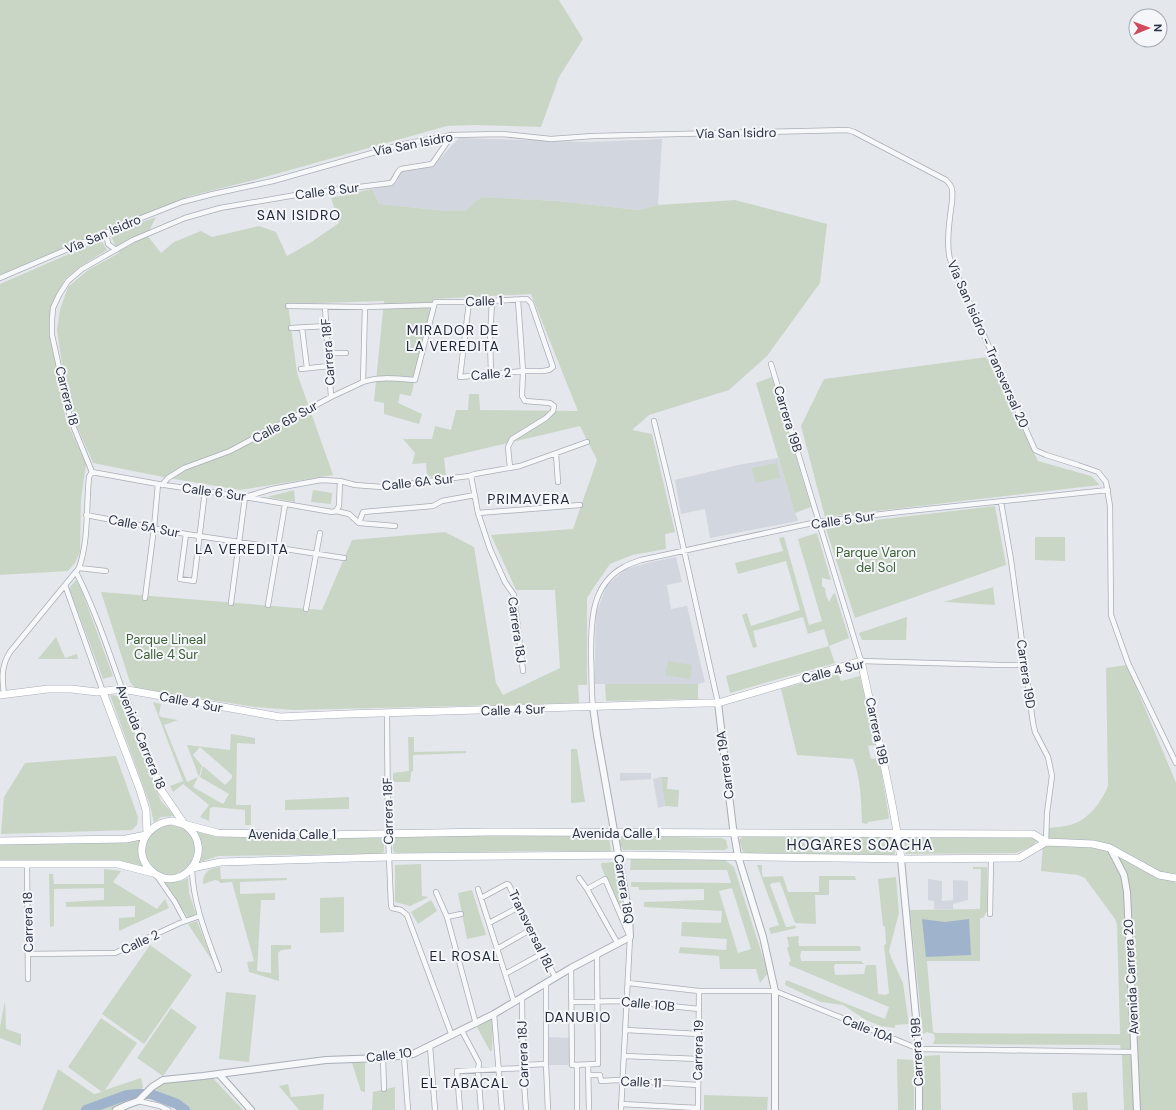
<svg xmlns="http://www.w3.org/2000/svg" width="1176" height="1110" viewBox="0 0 1176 1110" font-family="'DM Sans',sans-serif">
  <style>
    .built { fill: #d2d6de }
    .green { fill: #c9d6c5; fill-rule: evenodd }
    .water { fill: #9fb4cc }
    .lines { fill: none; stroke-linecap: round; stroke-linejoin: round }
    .river { stroke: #9fb4cc; stroke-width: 10 }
    .minor-casing { stroke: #a9aeb7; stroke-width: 6 }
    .tertiary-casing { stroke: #a9aeb7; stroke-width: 8 }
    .secondary-casing { stroke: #a9aeb7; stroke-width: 8 }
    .primary-casing { stroke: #a3abb8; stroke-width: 8 }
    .minor { stroke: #f7f8fa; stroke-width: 4.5 }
    .tertiary { stroke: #f7f8fa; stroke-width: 6 }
    .secondary { stroke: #fff; stroke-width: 7 }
    .primary { stroke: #fff; stroke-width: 7 }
    .labels { text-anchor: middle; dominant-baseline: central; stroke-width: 4; stroke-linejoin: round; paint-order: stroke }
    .street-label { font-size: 13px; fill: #2b3445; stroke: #f4f6f9 }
    .park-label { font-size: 13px; fill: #3f6138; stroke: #f4f6f9 }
    .neighbourhood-label { font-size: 14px; letter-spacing: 1px; fill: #1d2536; stroke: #f4f6f9 }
    .quarter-label { font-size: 15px; letter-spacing: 1px; fill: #1d2536; stroke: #f4f6f9 }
  </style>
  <rect width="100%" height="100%" fill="#e4e7ec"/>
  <path class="built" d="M459,138L587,142L662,139L658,205L638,210L559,201L481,197L465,211H448L379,204L372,189L394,184L397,182L401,171L433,166Z
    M778,458L798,521L710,538L705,509L681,514L675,480L738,465Z
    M676,557L682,582L667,585L671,609L687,606L705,682L698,684H595V660L596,613L607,585L626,569L651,562Z
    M620,773H651V779L620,781Z
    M661,777L665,806L658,808L653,779Z
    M928,879L942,881V901L953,900V880L968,881V900L953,904V909H934V901L928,900Z
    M548,1037L570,1038L569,1065H548Z"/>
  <path class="green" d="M0,0H559L583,39L559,77L541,127L474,125L447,126L258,179L190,196L159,210L108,229L0,275Z
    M372,189L379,204L448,211H465L481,197L559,201L638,210L658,205L735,200L827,224L820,283L767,356L729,390L649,415L632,430L652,434L675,532L665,534L666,549L632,555L610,564L594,587L587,598V685H578L579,703L294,710L255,707L135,688L130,682L101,592L322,610L352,540L445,532L474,547L496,683L503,695L560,668L555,590H516L491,535L573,529L597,460L580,426L444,458L446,475L427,477L426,463L412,464L415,453L403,439H432L435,426L451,430L456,410H468L469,394H479L480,410L578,411L531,294L433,299L411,396L400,394L398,403L422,414L419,424L384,414V403L374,401L384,301L288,304L297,373L333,475L240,490L168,478L93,463L74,419L64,378L57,330L60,310L68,287L88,270L119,253L110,234L156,217L147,235L161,253L174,242L201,231L212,237L259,226L276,232L287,256L310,243L339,223L331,198Z
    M101,240L107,250L81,266L65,279L52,304L49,319V335L57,371L66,420L86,464L81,499L80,552L75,563L68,571L0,575V284Z
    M987,357L1038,461L1091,476L1100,485L825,517L801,426L824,379Z
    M772,377L811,507L795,513L766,417L756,383Z
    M777,463L780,478L755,483L752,468Z
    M294,490L295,502L267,497Z
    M313,490L332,493L331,504L311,502Z
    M995,506L1006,565L855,618L825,526Z
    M817,533L831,580L822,578V586L825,588L826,595L829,602L833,594L835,593L849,638L829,646L835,663L730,693L726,676L829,646L824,629L808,634L803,617L753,631L757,647L753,648L742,615L747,613L751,626L800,610L786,561L738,574L735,563L783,551L779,538L784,537L809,625L822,621L798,539Z
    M1035,537H1065V561L1035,560Z
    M76,580L82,591L113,676L103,679L69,588Z
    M993,587L995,605L944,602Z
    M907,617L906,640H862L859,633Z
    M56,637L65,658L77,654L78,659H38Z
    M668,661L692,665L690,679L665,675Z
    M1127,665L1176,783V1110H1124L1122,1057L1120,1045L933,1044L935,1039L934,1034L927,1032L923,1034L910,910L980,909L981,869H973V867H987V911L983,918H980V961H927L933,1032L936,1033L1120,1034L1117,925L1115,919L1085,878L1078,875L1041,871L1044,830C1053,826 1056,828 1065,826C1086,823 1100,805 1108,786L1106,668Z
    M838,673L841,681L860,676L876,745L868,746L871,759L879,758L889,817L888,819L868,822L867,824L862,823C861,801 861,779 853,759L797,755L781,689Z
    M605,684H698V699L606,701Z
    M110,695L120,696L161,801L175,816L161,817L154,823L150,805Z
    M153,702L161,704L159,715L161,717L178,720L164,725L187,782L198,777L193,787L223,804L229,794L200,777L203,766L225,785L232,778V775L200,747L193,755L202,766L199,777L187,745L230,750L231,734L255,738V744L237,743L236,805H251V825H245V810L214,807L210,808L209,821L200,817L209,805L183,784L173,792L170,786L183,781Z
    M408,737H414V752L466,751V753L413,755V771L411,772L410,782H393V773L409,771Z
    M571,749H577L585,802L571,803Z
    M116,756L138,817L137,825L132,830L1,834L4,797L25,763Z
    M661,777H668L667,789L679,790L678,807L665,806Z
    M349,797V809L285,810V800Z
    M145 850a25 25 0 1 1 50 0a25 25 0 1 1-50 0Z
    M196,831L218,837L282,838L381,837L384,839V852L381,854L218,856L200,862L202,845Z
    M538,834L605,836L609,838L611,851L605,852L541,851L396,853L393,851V839L396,835Z
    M622,836L722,838L726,840L728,848L724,850H623L619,842Z
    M743,836L891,837L893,839L895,853L893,855L746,853L743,852L739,840Z
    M141,837C138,848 137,857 143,867L0,862V844Z
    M904,838H1037V841L1032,846L1016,853L906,854Z
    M631,859L725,860L734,867L768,973L760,983L756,969H720L719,956L679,953L680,947L726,950L727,939L681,936L682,922L721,923L722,911L644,907V902L704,900V889L639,890V887H631V882L731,883L727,870H630ZM732,888L751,949L738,953L719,891Z
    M615,862L625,923L601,866V863Z
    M421,864L422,896L429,897L410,906L395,902V865Z
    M757,865H762V874L763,877L783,876L788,892H819V876H855L856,880H829V895H815L816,924L795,923L780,882L772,883L770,885L786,927H789L795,925L796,928L771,934L769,928L779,925Z
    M220,867L221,879L287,878V880L240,882V894L275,893V900H261L257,971L271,973V945H291V949L281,950L278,953L279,981L249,972L247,962L254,961L232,882L220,883L219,881L215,880L203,884C202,872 210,868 220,867Z
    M104,869L121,871L113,882L157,909L165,899L169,908L119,931V918L135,917V906L66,907V902L104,900V888L54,889V926L50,927L49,874H53L54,884H104Z
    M896,877L899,913L889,951L891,957L903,983L909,1024L895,1025V1028L881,1026L866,1020L843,1005L821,1002L785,985L786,980L885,1019L889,1007L789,965V962L791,961L787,948L789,946L787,937L799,936L798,943H799V946H860L861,951H801L800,958H801V961H861L864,964H835L834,967L835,975L864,974L866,965H876L878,994L886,995L889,993L884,945L886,944L885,926H883L878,879Z
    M188,878L189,893L196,914L188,918L165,883L181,881Z
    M472,890L486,935L467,939L458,893Z
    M344,897V932L320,933V898Z
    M431,900L437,911L418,924L411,912Z
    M197,921L213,962L188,924Z
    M150,945L192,975L144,1044L102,1014Z
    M226,992L256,995L249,1062L219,1059Z
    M5,1001L6,1029L21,1034V1046L0,1038V1027Z
    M171,1008L197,1027L163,1076L137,1058Z
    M101,1018L137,1043L105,1090L141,1078L143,1087L134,1098L113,1110H42L58,1069L94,1094L102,1092L68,1067Z
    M493,1018L492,1051H490L477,1027Z
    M940,1055L941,1110H923V1056Z
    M897,1059L914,1060V1110H898Z
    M352,1063H365V1092L361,1091Z
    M210,1075L243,1110H190L176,1099L152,1088L164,1081Z
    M288,1084L291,1097L324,1094L323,1110H299L279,1086Z
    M395,1087V1110H372L373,1092Z
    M1087,1092L1088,1110H1073L1072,1093Z
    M704,1095L768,1097L767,1110H704Z"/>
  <path class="water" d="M922,919L945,922L969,919L971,955L926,957Z"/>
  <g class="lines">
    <path class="river" d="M86,1110L127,1095L139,1094H151L177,1104L185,1110"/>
    <defs>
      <path id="minor" d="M108,232L107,238L108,244L116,250
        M0,278L131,222L182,202L213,194L273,181L404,144L452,135L502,134L551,139L593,136L848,130L854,132L946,180C949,183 952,186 952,190C953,196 952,203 951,209C949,223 946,245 950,259L1035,450L1046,455L1078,465L1098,472L1106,482L1110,506L1111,615L1128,663L1176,763
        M288,306L365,307L434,305
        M325,307L331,397
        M291,328L327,326
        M302,328L307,368
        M329,353H346
        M771,364L861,661L1001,665H1025
        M301,369L329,366
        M491,374L490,338L492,301
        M363,382L365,307
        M654,421L670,487L718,703
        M556,454L558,482
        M510,468L508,447L512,439L546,418L553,411L554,406L550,403L525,401L522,396L523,371L518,300
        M92,472L70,418L52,335V320L53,308L59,295L68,281L82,269L133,240L185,218L220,208L296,195L391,183C396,179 396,172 401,169L432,164L452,135
        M92,472L158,484L245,497L332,512L336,511L349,514L359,523L395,526
        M471,476L478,513L490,549L505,582L514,595L523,671
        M162,485L168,478L184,468L230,451L331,397L363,382C379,376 398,379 415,380L435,302H469L527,299L531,303L553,367L549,370L543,371H523L460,377L469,302
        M245,497L272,489L321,480L340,481L355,485L382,487L469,476L475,474L520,466L587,442
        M1001,502L1011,560L1033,723L1035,732L1048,757L1052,776L1047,813L1046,842
        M336,511L339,506L340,481
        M478,513L580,505
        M86,515L186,534L344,558
        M359,523L363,512L433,506L442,501L475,495
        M186,534L180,579L194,581L205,491
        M79,568L106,571
        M76,572C95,610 108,649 122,689
        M65,585L103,692
        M145,598L154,528L158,484
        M231,603L245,497
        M268,605L285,505
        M306,609L320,533
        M4,694C2,679 1,666 10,652L79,568C89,539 86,507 89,477L92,472
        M593,707C591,691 592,674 591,657C591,624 590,585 624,567C629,564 635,562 641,560L817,522L899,512L1108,490
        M387,714L388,833L391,905L392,908L401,910L407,915L452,1036
        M27,864L28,979
        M192,869C193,904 207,937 219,970
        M157,876L175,902L185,921
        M579,878L587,889L618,944
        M478,889L514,1002
        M587,889L605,879L630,937L621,1110
        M436,892L447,917L476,1024
        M481,898L507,884L509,885C523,916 540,946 555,977
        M990,914L991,858
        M447,917L461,914
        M489,923L519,907
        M497,949L530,930
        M28,954L115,953L180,923L200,916
        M571,968L572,1065L598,1064L597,955
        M505,974L543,953
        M628,983L699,991H775L919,1049L1135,1052
        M546,984V1064L548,1110
        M522,998L523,1068L526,1110
        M572,1002L622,1001L699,1009
        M494,1014L502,1110
        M626,1030L699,1034
        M462,1031L479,1063L478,1070L481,1110
        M430,1046L435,1110
        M404,1056L408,1110
        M624,1056L699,1059
        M383,1058L384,1089
        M588,1065L589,1110
        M589,1075H600L601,1081L618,1080L698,1085
        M138,1101L160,1106L168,1110
        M621,1104L698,1108
        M460,1110L457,1071L523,1068L525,1065L546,1064
        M577,1110V1065
        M698,1110L699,991"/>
      <path id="tertiary" d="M718,703L733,828L738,856L763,937L775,991V1110
        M1110,848L1124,875L1127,892L1137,1110
        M901,859L919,1049V1110
        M219,1074L251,1110
        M116,1110L127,1105L138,1101L152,1087L163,1080L203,1076L326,1060L383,1058L413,1054L494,1014L571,968L630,937L629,915L597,735L593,707"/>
      <path id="secondary" d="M122,689L161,790L185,825
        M103,692L140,790L146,810L147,833
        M0,695L48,689H71L97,692L122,689L280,717L347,714L706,703H718L861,661C875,727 892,792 901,859"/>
      <path id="primary" d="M185,825C218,849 183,895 154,873C130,855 144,823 172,821L218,833L318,835L489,832L1033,834L1046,842
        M0,841L126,839L146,835
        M0,864H118L153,873
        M192,868L221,862L388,857L630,855L911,859L1019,858L1046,842L1093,844L1110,848L1159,875L1176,878"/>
    </defs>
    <use href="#minor" class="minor-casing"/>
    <use href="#tertiary" class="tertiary-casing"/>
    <use href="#secondary" class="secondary-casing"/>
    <use href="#primary" class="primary-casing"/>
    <use href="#minor" class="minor"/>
    <use href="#tertiary" class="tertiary"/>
    <use href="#secondary" class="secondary"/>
    <use href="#primary" class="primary"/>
  </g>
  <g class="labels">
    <g class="street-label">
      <text transform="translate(736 133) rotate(-1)">Vía San Isidro</text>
      <text transform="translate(413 144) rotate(-11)">Vía San Isidro</text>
      <text transform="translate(327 191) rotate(-7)">Calle 8 Sur</text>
      <text transform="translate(103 234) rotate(-23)">Vía San Isidro</text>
      <text transform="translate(484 301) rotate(-2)">Calle 1</text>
      <text transform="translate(988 344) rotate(66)">Vía San Isidro - Transversal 20</text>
      <text transform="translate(328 352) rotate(-94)">Carrera 18F</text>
      <text transform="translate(491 374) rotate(-5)">Calle 2</text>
      <text transform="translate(67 396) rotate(76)">Carrera 18</text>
      <text transform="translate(788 419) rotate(73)">Carrera 19B</text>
      <text transform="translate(285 422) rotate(-29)">Calle 6B Sur</text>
      <text transform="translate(418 482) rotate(-6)">Calle 6A Sur</text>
      <text transform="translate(214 492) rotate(8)">Calle 6 Sur</text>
      <text transform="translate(843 520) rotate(-8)">Calle 5 Sur</text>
      <text transform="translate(144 526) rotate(11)">Calle 5A Sur</text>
      <text transform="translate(517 630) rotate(82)">Carrera 18J</text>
      <text transform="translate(833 671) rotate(-14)">Calle 4 Sur</text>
      <text transform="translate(1026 674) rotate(82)">Carrera 19D</text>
      <text transform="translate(191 702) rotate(11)">Calle 4 Sur</text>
      <text transform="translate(513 710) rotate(-2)">Calle 4 Sur</text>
      <text transform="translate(877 731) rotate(78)">Carrera 19B</text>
      <text transform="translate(141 737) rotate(68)">Avenida Carrera 18</text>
      <text transform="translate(725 765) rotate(-97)">Carrera 19A</text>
      <text transform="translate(388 811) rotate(-91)">Carrera 18F</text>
      <text x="616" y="833">Avenida Calle 1</text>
      <text x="292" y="834">Avenida Calle 1</text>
      <text transform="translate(624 889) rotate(81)">Carrera 18Q</text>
      <text transform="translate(28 922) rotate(-91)">Carrera 18</text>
      <text transform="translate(532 931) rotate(64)">Transversal 18L</text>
      <text transform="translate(140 942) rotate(-25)">Calle 2</text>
      <text transform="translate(1131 977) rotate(-93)">Avenida Carrera 20</text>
      <text transform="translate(648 1004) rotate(6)">Calle 10B</text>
      <text transform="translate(868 1029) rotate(22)">Calle 10A</text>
      <text transform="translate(698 1050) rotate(-89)">Carrera 19</text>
      <text transform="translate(917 1052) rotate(-93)">Carrera 19B</text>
      <text transform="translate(523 1054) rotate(-92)">Carrera 18J</text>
      <text transform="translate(389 1055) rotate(-7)">Calle 10</text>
      <text transform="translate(641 1082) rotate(3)">Calle 11</text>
    </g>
    <g class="park-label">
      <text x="876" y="552">Parque Varon<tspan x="876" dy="15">del Sol</tspan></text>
      <text x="166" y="639">Parque Lineal<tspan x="166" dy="15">Calle 4 Sur</tspan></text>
    </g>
    <g class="neighbourhood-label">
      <text x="299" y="215">SAN ISIDRO</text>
      <text x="453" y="330">MIRADOR DE<tspan x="453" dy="16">LA VEREDITA</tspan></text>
      <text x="529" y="499">PRIMAVERA</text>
      <text x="242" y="549">LA VEREDITA</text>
      <text x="465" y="956">EL ROSAL</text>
      <text x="578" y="1017">DANUBIO</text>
      <text x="465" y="1083">EL TABACAL</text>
    </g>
    <g class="quarter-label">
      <text x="860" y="845">HOGARES SOACHA</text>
    </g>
  </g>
  <g transform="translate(1148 28) rotate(89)"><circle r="19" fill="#f4f6f9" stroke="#a4a8b1"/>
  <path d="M0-3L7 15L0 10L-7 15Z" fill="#d1495b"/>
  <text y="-6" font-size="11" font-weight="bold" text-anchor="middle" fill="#2b3445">N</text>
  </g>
</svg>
